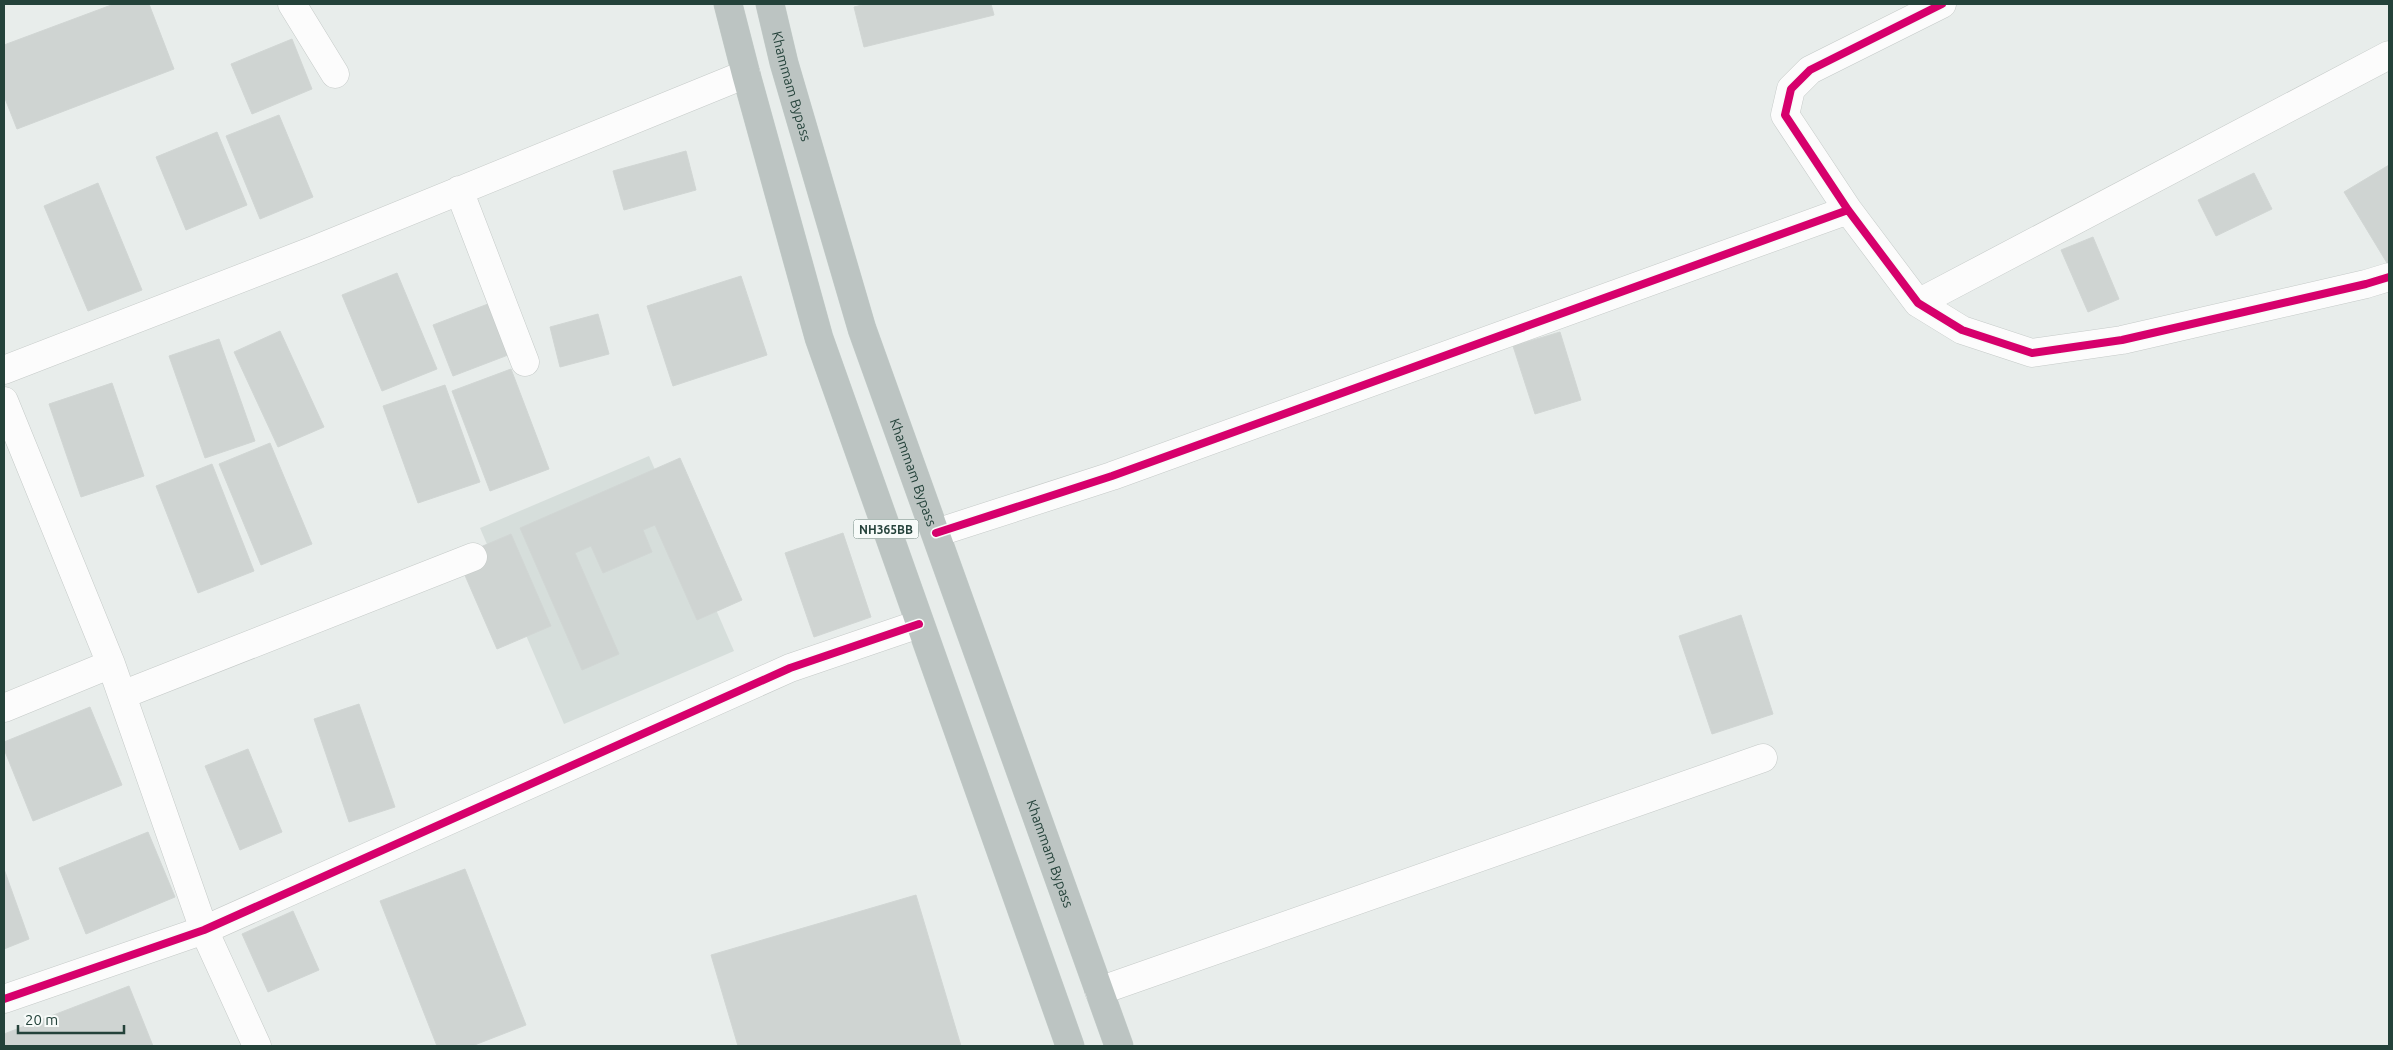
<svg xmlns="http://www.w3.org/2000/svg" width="2393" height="1050" viewBox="0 0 2393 1050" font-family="Ubuntu,sans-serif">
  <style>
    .built { fill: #d6dedb }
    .building { fill: #cfd4d2; stroke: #d1d6d4 }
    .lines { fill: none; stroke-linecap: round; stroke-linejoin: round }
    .minor-casing { stroke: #c5cac8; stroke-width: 29 }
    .highway-casing { stroke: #c3ccc9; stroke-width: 29 }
    .minor { stroke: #fcfcfc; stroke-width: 28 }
    .highway { stroke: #bcc4c2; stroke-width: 28 }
    .cycleway-casing { stroke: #f7fbf9; stroke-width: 11 }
    .cycleway { stroke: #d6006c; stroke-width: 8 }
    .labels { text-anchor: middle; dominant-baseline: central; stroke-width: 5; stroke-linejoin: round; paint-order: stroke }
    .shield { fill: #f7fbf9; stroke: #637a73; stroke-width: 1 }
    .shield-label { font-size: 12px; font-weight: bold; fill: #24423a }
    .street-label { font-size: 14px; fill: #24423a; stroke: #f7fbf9 }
  </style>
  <rect width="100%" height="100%" fill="#e8edeb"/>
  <path class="built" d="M649,456L734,651L564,724L480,528Z"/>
  <path class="building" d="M114,4H149L174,69L17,129L4,96V45Z
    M866,4H991L994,15L864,47L854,7Z
    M292,39L312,89L252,114L231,64Z
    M279,115L313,197L260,219L226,136Z
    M217,132L247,205L186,230L156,157Z
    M686,151L696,190L624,210L613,171Z
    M2389,165V262L2387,263L2344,192Z
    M2254,173L2272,209L2216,236L2198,200Z
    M98,183L142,290L88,311L44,206Z
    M2093,237L2119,299L2088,312L2061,250Z
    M397,273L437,369L382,391L342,295Z
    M741,276L767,355L673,386L647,306Z
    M488,304L508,355L453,376L433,325Z
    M598,314L609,354L560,367L550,327Z
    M280,331L324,427L278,447L234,352Z
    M1560,332L1581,400L1535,414L1513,346Z
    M219,339L255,441L205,458L169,356Z
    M511,369L549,469L490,491L452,391Z
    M112,383L144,476L81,497L49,404Z
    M445,385L480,482L418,503L383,406Z
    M270,443L312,544L261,565L219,464Z
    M680,458L742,600L697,620L655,525L643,530L652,552L603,573L591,546L575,553L619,654L582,670L520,528Z
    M212,464L254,571L198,593L156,486Z
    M843,533L871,617L814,637L785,553Z
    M511,534L551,626L497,649L457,557Z
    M1741,615L1773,714L1712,734L1679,636Z
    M359,704L395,807L349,822L314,719Z
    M90,707L122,785L33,821L4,749V742Z
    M248,749L282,832L240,850L205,766Z
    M148,832L175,897L86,934L59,868Z
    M4,869L29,939L4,949Z
    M465,869L526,1025L472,1046H437L380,901Z
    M916,895L961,1046H738L711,955Z
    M293,911L319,970L268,992L242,934Z
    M129,986L153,1046H4V1034Z"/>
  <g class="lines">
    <defs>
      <path id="minor" d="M292,4L335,74
        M1942,4L1810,70L1791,89L1785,115L1848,210L1918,303L1962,330L2032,353L2122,340L2366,284L2389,277
        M459,190L525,362
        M1918,303L2389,55
        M4,370L314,250L746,74
        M4,401L111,664L204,930L257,1046
        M936,533L1112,476L1848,210
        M122,695L473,557
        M4,708L111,664
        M1099,991L1763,758
        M4,999L204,930L790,668L919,624"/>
      <g id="highway">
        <path d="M728,4L746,74L819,338L1070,1046"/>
        <path id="s1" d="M770,4L784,63L862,329L1119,1046"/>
      </g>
    </defs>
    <use href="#minor" class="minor-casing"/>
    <use href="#highway" class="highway-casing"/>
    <use href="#minor" class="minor"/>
    <use href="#highway" class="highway"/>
    <defs>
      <path id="cycleway" d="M1942,4L1810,70L1791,89L1785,115L1848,210L1918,303L1962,330L2032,353L2122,340L2366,284L2389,277
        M936,533L1112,476L1848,210
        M4,999L204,930L790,668L919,624"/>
    </defs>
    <use href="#cycleway" class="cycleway-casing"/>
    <use href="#cycleway" class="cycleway"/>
  </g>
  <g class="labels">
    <rect class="shield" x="853.5" y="519.5" width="65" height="19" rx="4"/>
    <g class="shield-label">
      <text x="886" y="529">NH365BB</text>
    </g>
    <g class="street-label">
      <text stroke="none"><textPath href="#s1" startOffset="85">Khammam Bypass</textPath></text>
      <text stroke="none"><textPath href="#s1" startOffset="490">Khammam Bypass</textPath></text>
      <text stroke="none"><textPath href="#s1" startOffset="895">Khammam Bypass</textPath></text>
    </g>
  </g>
  <rect width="2393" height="1050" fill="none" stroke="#24423a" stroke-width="10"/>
  <path d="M18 1025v8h106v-8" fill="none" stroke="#24423a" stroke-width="2.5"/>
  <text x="25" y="1025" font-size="15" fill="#24423a" stroke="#f7fbf9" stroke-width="4" paint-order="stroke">20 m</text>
</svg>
